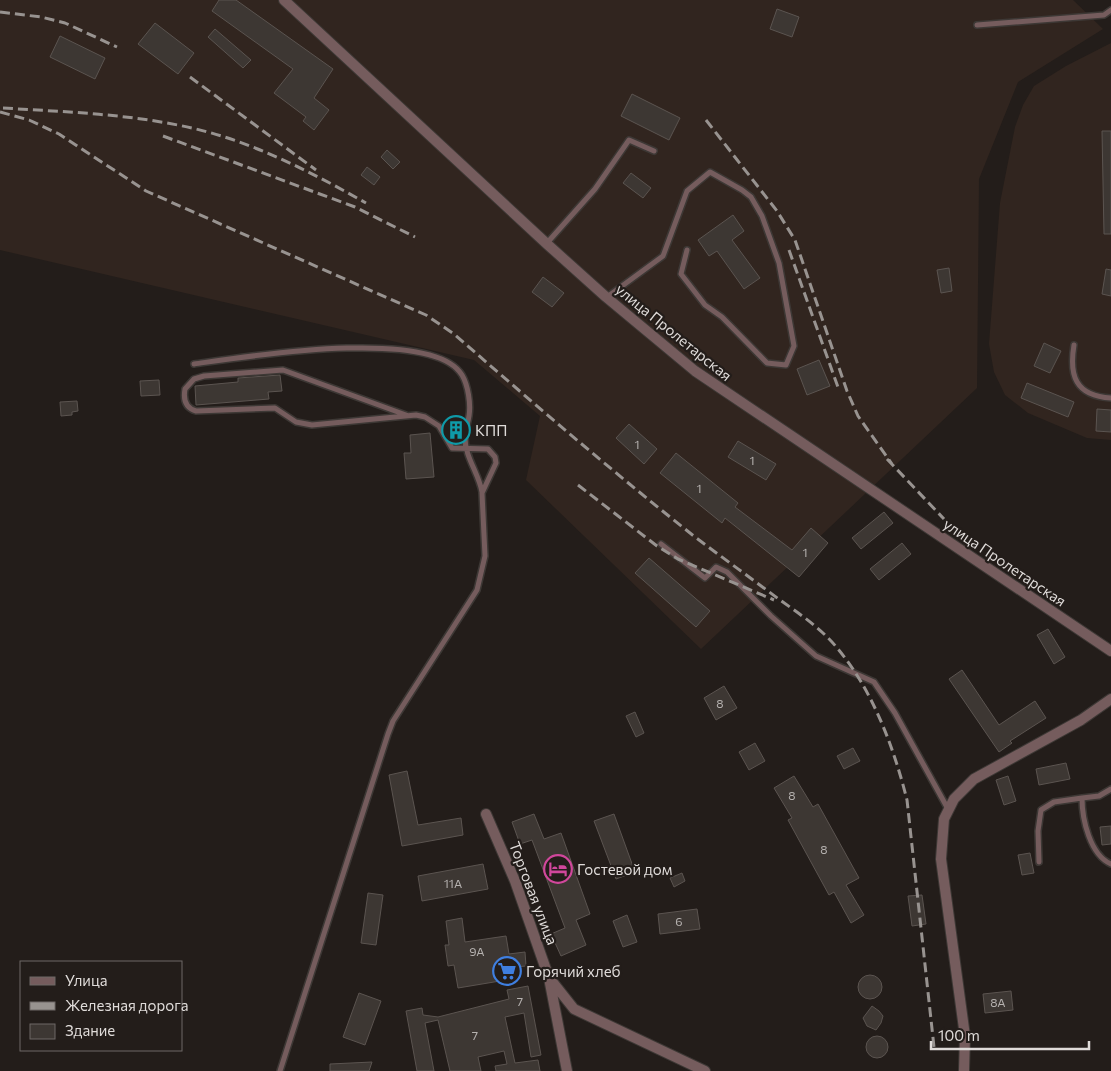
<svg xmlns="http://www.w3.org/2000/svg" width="1111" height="1071" viewBox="0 0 1111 1071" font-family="Commissioner,sans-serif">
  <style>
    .built { fill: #31251f }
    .building { fill: #3d3733; stroke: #5b5450 }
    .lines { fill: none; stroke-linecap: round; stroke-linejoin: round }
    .service-casing { stroke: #3d3835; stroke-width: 8 }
    .minor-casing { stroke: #3d3835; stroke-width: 12 }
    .service { stroke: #755c5d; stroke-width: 5 }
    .minor { stroke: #755c5d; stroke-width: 10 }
    .rail { stroke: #989390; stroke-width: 3; stroke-dasharray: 10 5; stroke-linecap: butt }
    .labels { text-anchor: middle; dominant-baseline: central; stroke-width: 4.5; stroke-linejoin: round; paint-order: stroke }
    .number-label { font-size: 12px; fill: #b6b2b0 }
    .street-label { font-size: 15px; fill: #dfdbd9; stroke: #231d1a }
    .poi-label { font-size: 15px; fill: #dfdbd9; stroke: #231d1a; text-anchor: start }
  </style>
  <rect width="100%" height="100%" fill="#231d1a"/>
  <path class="built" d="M0,0H1073L1103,29L1018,82L979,179L977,388L701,649L526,480L540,416L474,360L0,250Z
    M1111,43V440L1087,438L1028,413L1005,395L994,372L989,344L1000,203L1015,127L1023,105L1034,86L1066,66Z"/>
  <path class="building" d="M219,0H236L333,69L314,98L329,110L314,130L303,121L306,117L274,93L293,69L212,11Z
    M777,9L799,17L792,37L770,29Z
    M155,23L194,53L178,74L138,44Z
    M215,29L251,60L243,68L208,37Z
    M60,36L105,58L95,79L50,57Z
    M632,94L680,118L669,140L621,116Z
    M1102,131H1111V234H1104Z
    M387,150L400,162L393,169L381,157Z
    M367,167L380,177L374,185L361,175Z
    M631,173L651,188L643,198L623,183Z
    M733,215L744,231L732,240L760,278L744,289L717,251L709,256L698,240Z
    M949,268L952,291L941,293L937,270Z
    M1106,269L1111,270V296L1102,294Z
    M543,277L564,293L552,307L532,292Z
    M1044,343L1061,351L1050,373L1034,366Z
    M819,360L830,386L807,395L797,369Z
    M280,375L282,391L268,392L269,399L196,405L195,386L238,382V378Z
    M159,380L160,395L141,396L140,381Z
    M1027,383L1074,402L1068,417L1021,398Z
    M77,401L78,411L72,412V415L61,416L60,402Z
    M1097,409L1111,410V432L1096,431Z
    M629,424L657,449L644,464L616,438Z
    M430,433L434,477L406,479L404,453H411L410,435Z
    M738,441L776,464L766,480L728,457Z
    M676,453L738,503L735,507L792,550L811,528L828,543L799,577L725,518L722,523L660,473Z
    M884,512L893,523L861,549L852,538Z
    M902,543L911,554L879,580L870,569Z
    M649,558L710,611L696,627L635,573Z
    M1048,629L1065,657L1054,664L1037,635Z
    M962,670L999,725L1035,701L1046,718L1010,741L1012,743L999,752L949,679Z
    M724,686L737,708L716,720L704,698Z
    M635,712L644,733L636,737L626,716Z
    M755,743L765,761L749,770L739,752Z
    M853,748L860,761L844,769L837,756Z
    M1066,763L1070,779L1039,785L1036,769Z
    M407,771L418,825L461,818L463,835L402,846L389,775Z
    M794,776L813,807L818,804L859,878L846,885L864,915L851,923L834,892L829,895L788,820L792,818L774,788Z
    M1008,776L1016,801L1004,805L996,780Z
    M534,814L544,839L561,833L590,914L576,920L586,945L561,956L551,934L565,928L532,840L520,844L512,822Z
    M614,814L635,872L616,879L594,821Z
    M1111,826V844L1102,845L1100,827Z
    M1030,853L1034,873L1022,875L1018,855Z
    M483,864L488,889L422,901L418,876Z
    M682,873L685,881L674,887L670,878Z
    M368,893L383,895L376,945L361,943Z
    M922,895L926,924L912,926L908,896Z
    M697,909L700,929L660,934L658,914Z
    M627,915L637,942L623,947L613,921Z
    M462,918L465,942L506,936L509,954L525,952L526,966L504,968L506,980L458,988L454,965L448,966L445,945H449L446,921Z
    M858 987a12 12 0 1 1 24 0a12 12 0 1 1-24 0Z
    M528,986L541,1055L531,1057L524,1013L505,1017L515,1063L538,1060L540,1071H496L495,1066L507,1064L504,1051L478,1057L481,1071H450L438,1020L425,1023L434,1071H417L406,1011L422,1008L423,1015L438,1017L509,999L507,990Z
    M1011,991L1013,1010L985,1013L983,994Z
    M359,993L381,1001L365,1045L343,1037Z
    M872,1006L879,1011L883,1016L881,1023L876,1030L867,1026L863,1018Z
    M866 1047a11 11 0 1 1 22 0a11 11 0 1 1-22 0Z
    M372,1062L369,1071H330V1064Z"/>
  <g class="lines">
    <defs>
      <path id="service" d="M977,25L1104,15L1111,10
        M547,243L595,189L629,140L654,151
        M607,297L663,256L687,191L710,172L742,190L751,197L762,216L779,263L794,346L786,365L767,363L722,317L705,305L681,274L687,250
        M1074,345C1069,375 1075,396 1111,398
        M194,364C244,357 433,326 462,375C468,385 471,404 469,416C468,423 465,430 465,438C465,457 479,474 482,492
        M661,544L705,578L716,567L727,572L771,616L816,656L874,682L895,713L948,809
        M1111,789L1099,796L1082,798C1082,819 1090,855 1111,864
        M1039,862L1038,831L1041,810L1054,802L1082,798
        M280,1071L388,734L393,721L477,590L485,556L482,493L496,463L495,457L488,449L452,448L439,426L425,417L416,415L312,425L296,422L275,408L196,411C186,408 183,400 185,389L194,379L204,376L283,370L406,415"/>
      <path id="minor" d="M284,0L547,244L606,297L695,371L1111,651
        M486,814L515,881L549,978L567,1071
        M551,980L574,1009L705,1071
        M964,1071L965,1036L941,859L944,819L954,799L974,779L1081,720L1111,699"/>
    </defs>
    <use href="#service" class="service-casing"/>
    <use href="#minor" class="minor-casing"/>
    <use href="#service" class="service"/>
    <use href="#minor" class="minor"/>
    <path class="rail" d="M0,12L41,17L65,23L117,47
      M190,77L316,170
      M3,108C67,112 133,114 196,129C255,143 313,173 366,203
      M0,112L29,120L59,134L146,191L426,315L454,334C533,403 613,472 695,537C723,558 752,579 780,600C801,615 822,629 838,649C873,691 894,748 907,800L934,1047
      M706,120L777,211L795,240L847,391L858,416L892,464
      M163,136L355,207L415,237
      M789,250L839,390
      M887,459L944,519
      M578,485L657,546L678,559L774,600"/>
  </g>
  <defs>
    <symbol id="building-ring" viewBox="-11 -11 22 22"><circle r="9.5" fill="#231d1a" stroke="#0f9aa8" stroke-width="1.5"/><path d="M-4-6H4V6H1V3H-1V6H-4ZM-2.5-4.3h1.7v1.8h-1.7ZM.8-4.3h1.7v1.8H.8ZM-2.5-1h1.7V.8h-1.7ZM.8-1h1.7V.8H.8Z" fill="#0f9aa8"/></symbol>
    <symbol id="hotel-ring" viewBox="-11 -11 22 22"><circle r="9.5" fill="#231d1a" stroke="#d1479c" stroke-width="1.5"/><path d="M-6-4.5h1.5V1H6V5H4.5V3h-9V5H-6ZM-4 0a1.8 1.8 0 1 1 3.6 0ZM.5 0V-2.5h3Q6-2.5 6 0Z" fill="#d1479c"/></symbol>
    <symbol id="supermarket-ring" viewBox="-11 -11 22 22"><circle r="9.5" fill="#231d1a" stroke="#3f7fe0" stroke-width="1.5"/><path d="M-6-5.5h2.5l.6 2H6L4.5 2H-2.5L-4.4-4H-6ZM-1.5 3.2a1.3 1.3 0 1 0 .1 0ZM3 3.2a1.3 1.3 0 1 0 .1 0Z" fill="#3f7fe0"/></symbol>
  </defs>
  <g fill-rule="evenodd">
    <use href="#building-ring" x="440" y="414" width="32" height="32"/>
    <use href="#hotel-ring" x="542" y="853" width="32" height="32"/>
    <use href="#supermarket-ring" x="491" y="955" width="32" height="32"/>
  </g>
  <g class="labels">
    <g class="number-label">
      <text x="637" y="444">1</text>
      <text x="752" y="460">1</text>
      <text x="699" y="488">1</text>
      <text x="805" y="552">1</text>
      <text x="720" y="703">8</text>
      <text x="792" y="795">8</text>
      <text x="824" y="849">8</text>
      <text x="453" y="883">11А</text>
      <text x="679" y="921">6</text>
      <text x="477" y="951">9А</text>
      <text x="520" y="1001">7</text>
      <text x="998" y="1002">8А</text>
      <text x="475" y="1035">7</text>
    </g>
    <g class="street-label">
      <text transform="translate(674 332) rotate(39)">улица Пролетарская</text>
      <text transform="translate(1005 562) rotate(34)">улица Пролетарская</text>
      <text transform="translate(534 893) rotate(69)">Торговая улица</text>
    </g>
    <g class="poi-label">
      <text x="475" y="430">КПП</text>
      <text x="577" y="869">Гостевой дом</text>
      <text x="526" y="971">Горячий хлеб</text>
    </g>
  </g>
  <rect x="20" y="961" width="162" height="90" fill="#231d1a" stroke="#6e6966"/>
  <rect x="30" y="977" width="25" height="8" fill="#755c5d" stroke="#6e6966"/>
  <text x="65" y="986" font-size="15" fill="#dfdbd9">Улица</text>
  <rect x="30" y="1002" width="25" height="8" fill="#989390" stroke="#6e6966"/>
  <text x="65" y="1011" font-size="15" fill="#dfdbd9">Железная дорога</text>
  <rect x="30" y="1024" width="25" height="15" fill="#3d3733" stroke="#6e6966"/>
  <text x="65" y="1036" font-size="15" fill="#dfdbd9">Здание</text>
  <path d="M931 1041v8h158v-8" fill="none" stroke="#dfdbd9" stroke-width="2.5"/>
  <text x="938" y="1041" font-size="15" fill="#dfdbd9" stroke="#231d1a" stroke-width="4" paint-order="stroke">100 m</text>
</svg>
